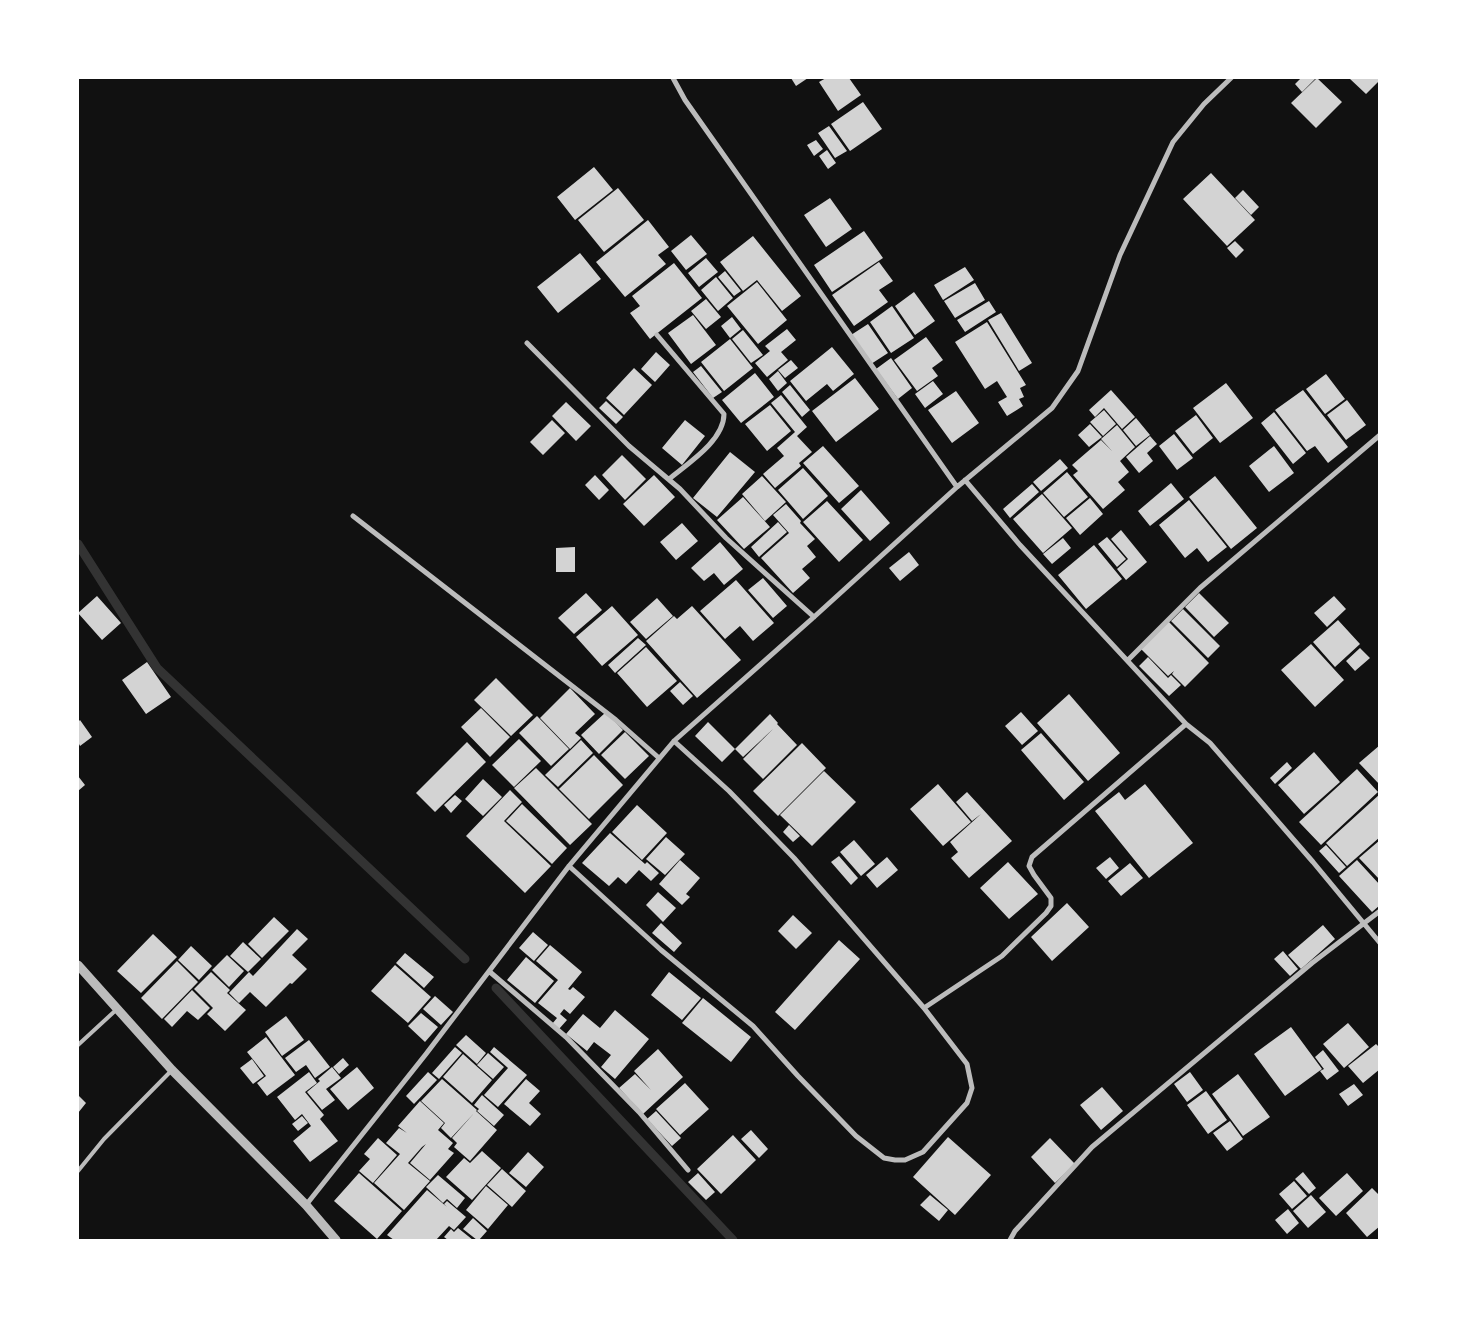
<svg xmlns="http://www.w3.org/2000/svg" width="1457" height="1318" viewBox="0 0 1457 1318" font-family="Roboto,sans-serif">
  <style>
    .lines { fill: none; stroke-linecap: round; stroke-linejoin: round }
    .stream { stroke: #333; stroke-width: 9 }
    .building { fill: #d3d3d3 }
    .service { stroke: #bcbcbc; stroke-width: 4 }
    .minor { stroke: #bcbcbc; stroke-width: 5 }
    .tertiary { stroke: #bcbcbc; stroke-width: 9 }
  </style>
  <rect width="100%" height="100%" fill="#111"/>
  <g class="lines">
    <path class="stream" d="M78,544L157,668L465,959
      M496,988L733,1240"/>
  </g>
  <path class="building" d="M791,78H808L796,86Z
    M826,78H849L861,95L838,111L819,82Z
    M1301,78H1316L1302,92L1295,84Z
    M1317,78L1342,102L1316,128L1291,103Z
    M1349,78H1380V80L1366,94Z
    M863,102L882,129L850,151L831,124Z
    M829,126L847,151L835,158L818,133Z
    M816,140L823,149L814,156L807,145Z
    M827,150L836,163L828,169L819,156Z
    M594,167L613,190L575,220L557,197Z
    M1211,173L1255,220L1227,246L1183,199Z
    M618,188L644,220L604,252L578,220Z
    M1243,190L1259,207L1251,215L1235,198Z
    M830,198L852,229L826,247L804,215Z
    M648,220L669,247L658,255L666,264L625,297L596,262Z
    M864,231L883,258L832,292L814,265Z
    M691,235L707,254L686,270L671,251Z
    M753,236L801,296L782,311L757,280L743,291L720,262Z
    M1235,241L1244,250L1236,258L1227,248Z
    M580,253L601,279L558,313L537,287Z
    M706,258L718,272L699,287L688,273Z
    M879,262L893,281L879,290L888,302L854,326L832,295Z
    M674,263L702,298L650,339L630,313L640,306L632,296Z
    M965,267L974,280L943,300L934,285Z
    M725,271L741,291L734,296L718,277Z
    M716,277L733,298L718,311L701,290Z
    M757,282L787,320L758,344L727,306Z
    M975,283L985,300L955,318L944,301Z
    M914,292L935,321L915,335L895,306Z
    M706,299L721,317L706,329L691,311Z
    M989,301L996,312L965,332L957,320Z
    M892,306L914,338L891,353L870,322Z
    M1001,313L1032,363L1019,371L988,320Z
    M693,315L716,345L691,364L668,333Z
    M732,317L741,329L730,338L721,326Z
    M987,322L1026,385L1020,388L1024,397L1019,399L1023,406L1007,416L998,402L1007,397L997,381L985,389L955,342Z
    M868,324L888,353L871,364L851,335Z
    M787,329L796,340L781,352L788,360L767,377L755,363L770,351L765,346Z
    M743,330L763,355L751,363L732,339Z
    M926,337L943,360L932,368L938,376L917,391L894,360Z
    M730,339L753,368L724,391L701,362Z
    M832,347L854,374L833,391L827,384L806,401L790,381Z
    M656,352L670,365L655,382L641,369Z
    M891,358L912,388L898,399L876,369Z
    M791,360L798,368L785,378L778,370Z
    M701,366L722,392L713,398L693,372Z
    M634,368L652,385L624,415L606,398Z
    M778,371L787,383L778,391L769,379Z
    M755,373L774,397L741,423L722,400Z
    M1326,374L1345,399L1325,414L1306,389Z
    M855,378L879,409L836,442L812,411Z
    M933,381L943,394L925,408L915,394Z
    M1226,383L1253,418L1220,443L1193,408Z
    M790,385L810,410L802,417L782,392Z
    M1111,390L1135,417L1122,429L1104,408L1095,417L1089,410Z
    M1303,390L1348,447L1328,463L1315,446L1307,451L1275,410Z
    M956,391L979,423L952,443L928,410Z
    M781,395L807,427L797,436L812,452L799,463L801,466L775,488L763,474L784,456L777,448L795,432L771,403Z
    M1347,400L1366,425L1346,440L1327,415Z
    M606,401L623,417L616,424L599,408Z
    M566,402L591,426L576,441L552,416Z
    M770,405L791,431L767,451L745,424Z
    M1104,410L1116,424L1103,436L1090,422Z
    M1274,412L1306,453L1293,464L1261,423Z
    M1196,415L1213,438L1193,454L1175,431Z
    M1136,418L1150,435L1136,446L1123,430Z
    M552,420L565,433L543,455L530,442Z
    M685,420L705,436L682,465L662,448Z
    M1090,424L1102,437L1089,447L1078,435Z
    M1117,425L1135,447L1120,461L1129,472L1118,482L1125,490L1103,509L1073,475L1078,471L1072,465L1101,440L1112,451L1101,439Z
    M1174,434L1193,458L1177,470L1159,446Z
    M1150,436L1157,444L1147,453L1153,461L1139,473L1126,457Z
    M823,446L859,486L839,503L803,463Z
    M1274,446L1294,473L1269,492L1249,466Z
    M730,452L755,472L717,517L693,498Z
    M622,455L646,479L625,500L602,475Z
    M1060,459L1068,468L1041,491L1033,482Z
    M803,468L828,496L803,519L778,490Z
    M1067,472L1088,497L1064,517L1043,493Z
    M595,475L609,490L599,500L585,485Z
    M654,475L675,497L644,526L623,504Z
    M762,476L786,502L765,521L742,494Z
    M1215,476L1257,528L1231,549L1189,497Z
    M1171,483L1184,499L1150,526L1138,511Z
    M1032,484L1039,492L1010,518L1003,509Z
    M861,490L890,523L870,541L841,509Z
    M1042,494L1072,528L1043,553L1013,519Z
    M743,497L770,527L744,549L717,520Z
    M1090,498L1103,514L1080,535L1066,518Z
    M1189,500L1227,547L1208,562L1197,548L1185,558L1159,525Z
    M827,501L863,540L839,562L803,522Z
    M786,504L801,521L800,523L815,539L807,546L816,557L802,569L810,578L793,593L761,558L789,533L773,515Z
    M778,522L787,532L759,557L751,547Z
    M682,523L698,541L676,560L660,542Z
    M1121,530L1147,562L1126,580L1117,569L1128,559L1111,539Z
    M1107,537L1126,559L1117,567L1098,544Z
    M1063,538L1071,548L1052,564L1043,554Z
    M720,542L743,569L724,585L714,573L704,581L691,568Z
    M1094,545L1122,579L1086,609L1058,575Z
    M575,547V572H556V548Z
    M909,552L919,565L900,581L889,568Z
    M763,578L787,606L773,618L748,590Z
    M736,580L774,623L753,641L740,626L725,639L700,611Z
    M586,593L602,610L574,634L558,618Z
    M1199,593L1229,623L1214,637L1185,607Z
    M97,596L121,623L102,640L78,613Z
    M1334,596L1346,609L1327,627L1314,613Z
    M657,598L673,616L646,639L630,622Z
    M612,606L638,635L602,666L576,637Z
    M692,606L741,660L697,698L646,641L674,616L677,619Z
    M1183,609L1220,646L1208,658L1171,621Z
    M1338,620L1360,644L1335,667L1313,642Z
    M1168,621L1209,663L1185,687L1172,674L1174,671L1168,676L1140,648Z
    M638,638L646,645L615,673L608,665Z
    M1311,644L1344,680L1315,707L1281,670Z
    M646,647L677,681L647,707L617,673Z
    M1360,648L1370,658L1355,671L1346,661Z
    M1148,657L1168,678L1171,675L1181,685L1169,696L1139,666Z
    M147,662L171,697L146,714L122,680Z
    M496,678L533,715L511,736L474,700Z
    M680,682L693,696L683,705L670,691Z
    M570,688L595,714L575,733L581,738L570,749L540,718Z
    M1069,694L1120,753L1088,781L1037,723Z
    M481,708L510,737L490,757L461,727Z
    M606,712L623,730L599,754L581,735Z
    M1021,712L1038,731L1022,745L1005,726Z
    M770,714L778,723L777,724L797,745L763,779L743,759L773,729L743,757L735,749Z
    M537,716L569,749L551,766L519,733Z
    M80,720L92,737L80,746L78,742V722Z
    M708,722L735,749L722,762L695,736Z
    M625,732L649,756L625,779L601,755Z
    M1041,733L1084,782L1064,800L1021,750Z
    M519,739L541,761L514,787L492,765Z
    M581,740L593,753L558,787L545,775Z
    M467,742L486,762L435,812L416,793Z
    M802,743L826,768L778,816L753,791Z
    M1380,745V785L1359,763Z
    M1314,752L1340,782L1304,814L1278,785Z
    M594,755L623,785L589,819L559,789Z
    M1287,762L1292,768L1275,784L1270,778Z
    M536,768L592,824L570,845L514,788Z
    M1357,769L1378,792L1321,845L1299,822Z
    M824,771L856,802L812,846L780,815Z
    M78,776L85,785L78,791Z
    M483,779L502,797L483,816L465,799Z
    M938,784L971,822L943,846L910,809Z
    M1145,784L1193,843L1149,878L1095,811L1119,792L1125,800Z
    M510,790L522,802L504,821L551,866L525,893L466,836Z
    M967,792L1012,841L969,878L951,858L958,852L950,842L981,814L972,821L956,802Z
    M1380,794V837L1347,866L1326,843Z
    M455,795L462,801L451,813L444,805Z
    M522,804L567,848L552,864L506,821Z
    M637,805L667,833L642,860L612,832Z
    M789,825L800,836L793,842L783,832Z
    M610,833L645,864L647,862L659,873L651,881L639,870L626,884L618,877L609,886L582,863Z
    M666,837L685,854L665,875L646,859Z
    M854,840L875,864L861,876L840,852Z
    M1380,840V880L1359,858Z
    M1326,845L1346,867L1339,873L1319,851Z
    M839,856L858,878L851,885L831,862Z
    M887,857L898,870L877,888L866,875Z
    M1110,857L1119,868L1106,879L1096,868Z
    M680,860L700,878L686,894L690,897L682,905L659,884Z
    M1357,860L1380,885V905L1372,912L1339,876Z
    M1008,862L1038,894L1009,919L980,888Z
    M1130,863L1143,878L1121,896L1108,881Z
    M658,892L676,908L663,922L646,905Z
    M1067,903L1089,927L1052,961L1031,937Z
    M793,915L812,933L796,949L778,931Z
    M274,917L289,931L262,958L248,944Z
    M661,923L682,943L674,952L652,933Z
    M1323,925L1335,939L1301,969L1288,955Z
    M297,929L308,939L292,955L307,969L292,984L290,983L266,1007L250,992L239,1003L229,993L249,972L253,976Z
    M533,932L548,945L534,961L519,948Z
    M153,934L177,957L141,993L117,971Z
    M839,940L860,959L795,1030L775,1012Z
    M243,942L261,959L248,972L230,956Z
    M550,945L582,972L568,989L570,990L573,987L585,997L570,1014L564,1009L560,1014L567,1020L559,1029L552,1024L557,1018L538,1003L558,980L536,961Z
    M191,946L212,966L199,980L178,960Z
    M1283,951L1298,969L1290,976L1274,959Z
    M405,953L434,977L424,988L396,963Z
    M227,955L244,971L229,987L212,970Z
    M526,957L554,981L535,1003L507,980Z
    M177,961L198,982L162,1019L141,998Z
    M395,965L431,997L408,1023L371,991Z
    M211,972L230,990L227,993L246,1010L225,1031L207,1014L213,1008L194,989Z
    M669,972L701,998L682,1020L651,995Z
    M192,990L210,1008L198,1020L187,1011L172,1027L164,1019Z
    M435,996L453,1012L441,1025L423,1009Z
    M703,998L751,1037L731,1062L682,1023Z
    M615,1010L649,1039L615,1079L601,1067L611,1055L594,1042L587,1051L566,1034L583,1014L600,1028Z
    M421,1013L438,1027L425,1042L408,1026Z
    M286,1016L304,1040L282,1056L265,1032Z
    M1348,1023L1369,1047L1344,1068L1323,1044Z
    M1291,1027L1322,1069L1285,1096L1254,1054Z
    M466,1035L486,1053L477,1064L456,1045Z
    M266,1037L295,1075L267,1096L257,1083L266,1076L247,1052Z
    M309,1040L330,1067L315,1078L306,1065L296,1072L285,1058Z
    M1376,1044L1380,1048V1069L1363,1083L1348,1066Z
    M455,1047L462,1053L439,1079L432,1073Z
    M494,1047L527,1075L498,1107L484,1095L508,1068L490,1052Z
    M658,1049L683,1077L643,1114L619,1088L635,1074L651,1090L634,1071Z
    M1323,1050L1339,1071L1327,1080L1320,1071L1324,1069L1315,1057Z
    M488,1053L504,1067L493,1079L477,1065Z
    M463,1054L492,1080L472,1103L443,1077Z
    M343,1058L349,1065L339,1074L333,1067Z
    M252,1059L264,1076L253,1084L240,1068Z
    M332,1067L341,1078L326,1089L335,1100L322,1110L307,1092L320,1081L318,1079Z
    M357,1067L374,1088L348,1110L330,1089Z
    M309,1072L317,1083L305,1092L324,1115L320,1119L338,1141L310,1162L293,1141L311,1126L302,1114L295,1120L277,1097Z
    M428,1072L437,1080L414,1104L406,1096Z
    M1190,1072L1203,1090L1187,1102L1174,1084Z
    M1238,1074L1270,1117L1243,1136L1212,1094Z
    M442,1079L477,1110L451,1138L441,1128L445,1123L421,1101Z
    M526,1079L540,1091L529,1103L541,1114L530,1126L504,1104Z
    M685,1083L709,1109L680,1135L656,1109Z
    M1354,1084L1363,1095L1348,1106L1339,1094Z
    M1102,1087L1123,1111L1101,1130L1080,1105Z
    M1206,1091L1227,1120L1208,1134L1187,1105Z
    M78,1095L86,1103L78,1113Z
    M482,1095L504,1115L494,1126L477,1111L479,1109L474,1105Z
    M420,1101L444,1123L438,1130L453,1143L448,1149L454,1153L430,1180L410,1163L426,1144L422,1147L408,1163L430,1181L404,1210L374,1183L400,1154L386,1143L399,1128L407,1133L398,1126Z
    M476,1111L497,1130L470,1161L454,1147L457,1143L452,1138Z
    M656,1111L681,1138L672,1146L647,1119Z
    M302,1116L308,1123L298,1131L292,1124Z
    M1230,1121L1243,1139L1227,1151L1213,1133Z
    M751,1130L768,1149L759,1158L741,1139Z
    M733,1135L756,1160L721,1194L697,1169Z
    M948,1137L991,1175L955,1215L913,1177Z
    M378,1138L397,1155L373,1183L359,1171L370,1159L364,1154Z
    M1050,1138L1075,1164L1055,1183L1031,1157Z
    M482,1151L501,1168L472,1200L446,1177L464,1158L470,1163Z
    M528,1152L544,1167L526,1187L509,1173Z
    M502,1169L526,1191L512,1207L487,1185Z
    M1303,1172L1316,1188L1309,1194L1295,1179Z
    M359,1173L402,1211L377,1239L334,1201Z
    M698,1173L715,1192L706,1200L688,1182Z
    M1347,1173L1363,1191L1336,1216L1319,1198Z
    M438,1175L465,1198L457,1208L447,1199L443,1203L426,1187Z
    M1294,1181L1307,1196L1292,1209L1279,1194Z
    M486,1186L508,1205L488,1229L466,1210Z
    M1372,1188L1380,1196V1226L1367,1237L1346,1213Z
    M427,1190L447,1207L444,1204L447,1201L466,1217L454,1230L449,1226L436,1240H394L387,1235Z
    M930,1195L948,1210L939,1221L920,1205Z
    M1311,1195L1326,1212L1308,1228L1293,1211Z
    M1288,1209L1299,1223L1287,1234L1275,1220Z
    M473,1218L487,1231L479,1240H477L463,1229Z
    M458,1228L473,1240H448L444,1237L451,1229L454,1232Z"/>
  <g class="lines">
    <path class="service" d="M78,1045L116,1010
      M78,1171L104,1139L172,1070"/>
    <path class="minor" d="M673,78L685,100L957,487
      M657,335L724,414C724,441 687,464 669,479
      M527,343L629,446L680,489L726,538L814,617
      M965,480L1020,545L1186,724L1210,743L1313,862L1380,943
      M353,516L616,720L659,758
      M1128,660L1200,588L1380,435
      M569,866L661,950L753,1026L798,1076L856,1136L884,1158L895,1160H905L923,1152L967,1103L972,1088L967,1064L924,1008L794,858L729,791L674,741
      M490,972L566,1037L639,1112L688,1170
      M924,1008L1002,956L1046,913L1051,906V898L1034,875L1029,866L1032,857L1186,724
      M306,1205L426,1054L569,866L674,741L814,617L957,487L1052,408L1078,371L1120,255L1173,142L1204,104L1231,78
      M1010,1240L1015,1231L1092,1147L1312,963L1380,911"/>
    <path class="tertiary" d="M78,965L172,1070L306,1205L336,1240"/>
  </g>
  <rect width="1457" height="1318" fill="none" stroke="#ffffff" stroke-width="158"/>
</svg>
